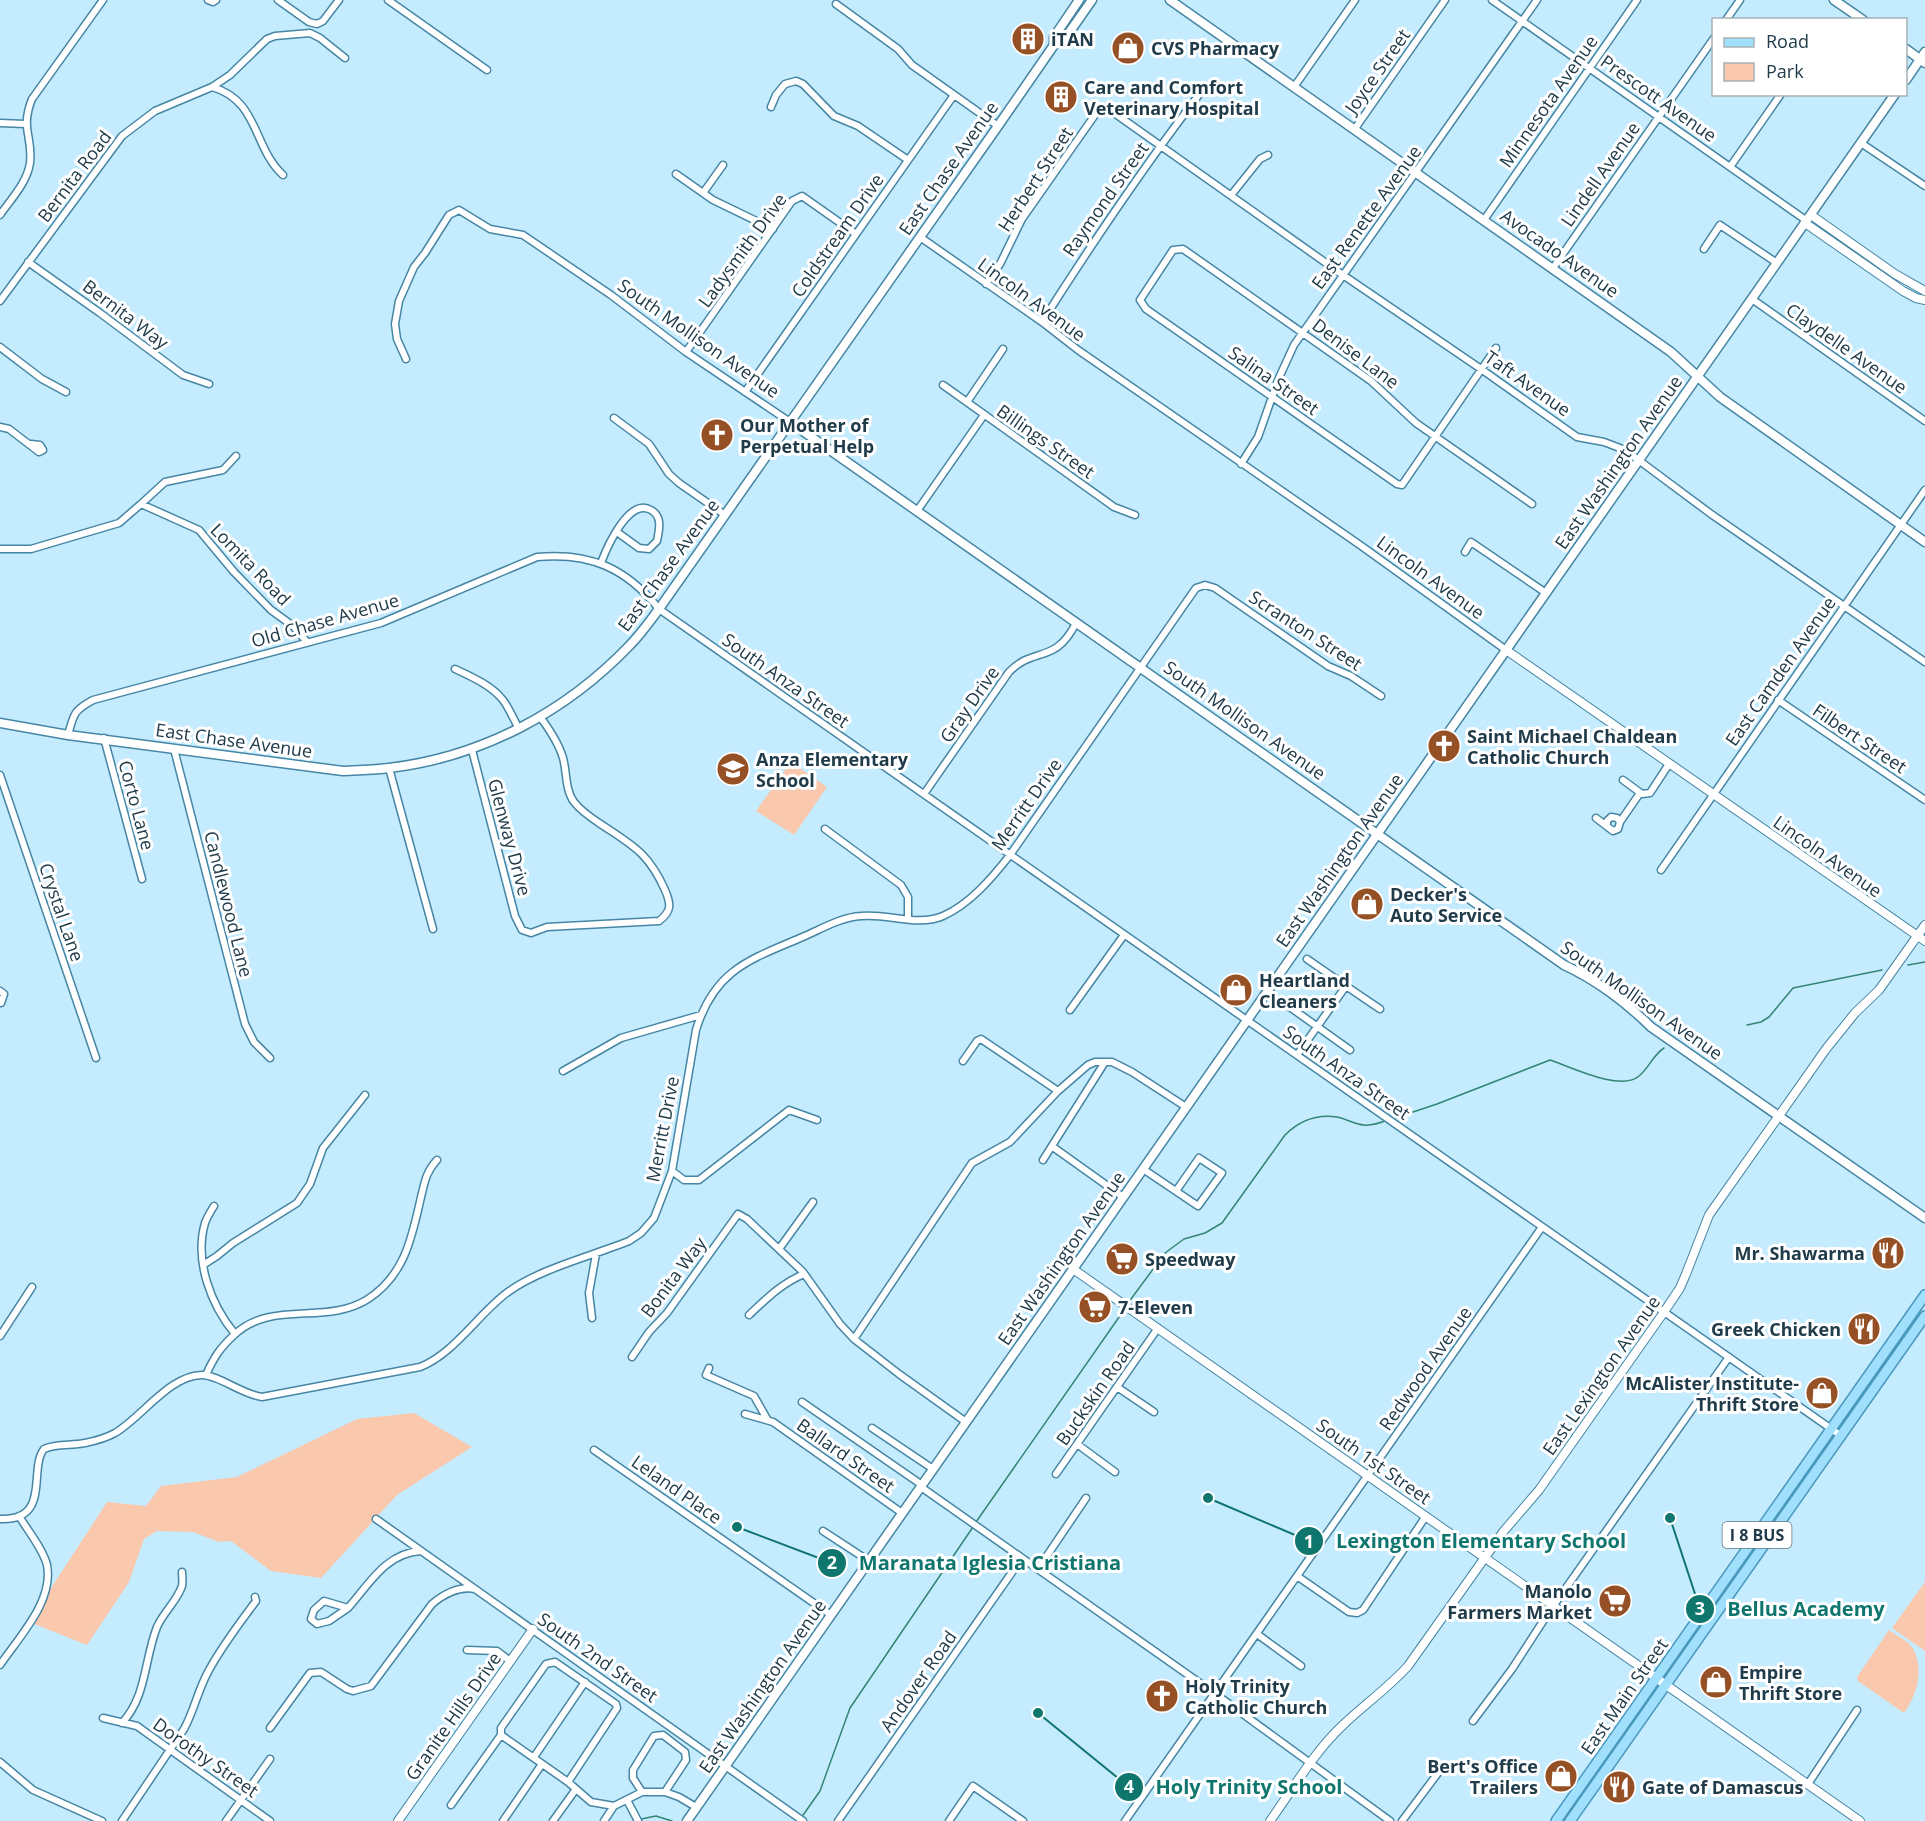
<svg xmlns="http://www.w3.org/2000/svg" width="1925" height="1821" viewBox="0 0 1925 1821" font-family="'Open Sans',sans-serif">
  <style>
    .green { fill: #fac8ad }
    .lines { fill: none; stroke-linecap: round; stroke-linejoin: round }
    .stream { stroke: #338674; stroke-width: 1.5 }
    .minor-casing { stroke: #4586a4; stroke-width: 9 }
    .tertiary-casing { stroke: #4586a4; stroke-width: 10 }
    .secondary-casing { stroke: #4586a4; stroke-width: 11 }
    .primary-casing { stroke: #4a99bd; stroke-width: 12 }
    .minor { stroke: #fff; stroke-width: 6 }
    .tertiary { stroke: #fff; stroke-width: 8 }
    .secondary { stroke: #fff; stroke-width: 8 }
    .primary { stroke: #a0e0fd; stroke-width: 9 }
    .labels { text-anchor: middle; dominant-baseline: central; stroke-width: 6; stroke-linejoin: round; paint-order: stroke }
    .shield { fill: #fff; stroke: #637680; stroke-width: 1.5 }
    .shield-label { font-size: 16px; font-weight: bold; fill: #203b49 }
    .poi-label { font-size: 18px; font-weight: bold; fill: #203b49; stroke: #fff; text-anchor: start }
    .street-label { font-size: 18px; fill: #203b49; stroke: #fff }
    .leader { fill: none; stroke: #0f766e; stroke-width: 2 }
    .callout-dot { fill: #0f766e; stroke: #fff; stroke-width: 2 }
    .mark-label { font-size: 18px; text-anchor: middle; font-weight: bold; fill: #fff }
    .callout-label { font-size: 20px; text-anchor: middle; font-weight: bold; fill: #0f766e; stroke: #fff; stroke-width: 6; stroke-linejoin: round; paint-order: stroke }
  </style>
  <rect width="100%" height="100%" fill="#c5ebff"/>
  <path class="green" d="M791,762L827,787L794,835L756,811Z
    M414,1413L472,1447L397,1495L321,1578L271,1571L231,1541L219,1542L193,1532L157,1531L144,1539L129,1582L87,1645L29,1622L107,1502L146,1506L161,1486L237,1477L357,1419Z
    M1925,1582V1651L1892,1628Z
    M1889,1630C1896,1635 1906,1640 1912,1647C1925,1668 1917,1695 1904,1713L1858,1681L1857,1677Z"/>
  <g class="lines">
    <path class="stream" d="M1908,965L1925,962
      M1747,1025L1761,1022L1769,1017L1793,988L1882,970
      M1392,1119L1437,1104L1550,1060C1571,1067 1621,1092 1639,1076C1649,1068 1653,1055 1664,1048
      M1128,1303L1165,1253L1184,1239L1205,1233L1222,1223L1285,1135C1299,1121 1317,1114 1337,1117C1346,1119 1355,1124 1364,1125C1372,1126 1380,1123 1388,1120
      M976,1522L1124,1310
      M801,1818L820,1791L850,1708L973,1527
      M641,1819L656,1816L672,1821"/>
    <defs>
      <path id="minor" d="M208,0L213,2L216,0
        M278,0L309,22L317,24L323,21L339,0
        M388,0L487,70
        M1492,0L1807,221
        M836,4L898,49L912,65L998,126
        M1726,20L1740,0
        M212,87C259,100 253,148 283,175
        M1294,87L1355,0
        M771,107L776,95L785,84L796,81L803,84L834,116L858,126L908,160
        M0,123L25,124
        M1354,130L1445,0
        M1861,143L1925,186
        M1730,167L1781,94
        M676,174L713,200L773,229
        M703,193L723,165
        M1232,194L1260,159L1268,155
        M0,215C11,199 27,183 30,163C33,136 20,129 32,99L103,0
        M1484,220L1637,0
        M920,237L1042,322L1078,350L1360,545L1506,650
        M1704,249L1720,225L1777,263
        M28,262L100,313L183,375L209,384
        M1553,268L1714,38
        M986,284L1000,264L1022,219L1097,112L1103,109L1110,110L1343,275L1481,369L1577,437L1604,442L1625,450L1711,514L1925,662
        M1752,299L1925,421
        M0,301L122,136L155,111L212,87L230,75L267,39L275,36L310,33L320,38L345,58
        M1042,322C1091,245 1142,169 1198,96
        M0,347L42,379L66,392
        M1496,348L1402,485L1397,484L1146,309L1140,300L1173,250L1183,249L1371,381L1416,423L1532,504
        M686,352L792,201L802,196L856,234
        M406,359L397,339L395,324L399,301L414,267L425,253L449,215L459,210L490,229L523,235L611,295L686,352L790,422
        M943,385L1114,507L1135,515
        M745,392L954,95
        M967,402L1003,349
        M614,418L649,444L669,474L679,483L725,515
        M0,427L9,429L39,452L43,450L40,445L31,444
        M1241,464L1258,437L1278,380L1294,345L1537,0
        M141,504L165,482L223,470L236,456
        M917,511L984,415
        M0,549H31L119,523L141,504L199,530L234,572L271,610L293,626L307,642
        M1465,552L1471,542L1546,593
        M601,563C607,547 629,497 651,510C663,517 659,530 657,541L649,549L639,548L617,532
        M455,669C472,677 491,685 503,700C509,708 514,720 519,729
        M1778,700L1925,800
        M68,735C74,714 73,711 93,700L381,623L537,557C590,552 626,568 659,609L1840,1435
        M104,738L142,879
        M174,749L245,1024L254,1042L270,1058
        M472,750L515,916L522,930L531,933L547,927L659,921C672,911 671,904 665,890C648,852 632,845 599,823C590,817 581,811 574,802C565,790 567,772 563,758C559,744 549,729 541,718
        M389,768L433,929
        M0,775L96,1058
        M1623,780L1642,794L1650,793L1669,764
        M924,794L1009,672C1034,646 1055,665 1076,623
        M1596,818L1613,831L1618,829L1620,822L1617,818L1611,817L1607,821V826
        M1620,822L1640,793
        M825,829L901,885L908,897V919
        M1661,870L1925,490
        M1307,959L1346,986
        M0,991L4,994L1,1003
        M1280,1000L1350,1050
        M1070,1010L1124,935
        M1297,1055L1346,986L1380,1009
        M963,1061L977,1041L981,1039L1058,1091
        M563,1071L621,1038L701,1015
        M1053,1147L1123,1197
        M1043,1160L1105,1062
        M1143,1169L1198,1206L1222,1173L1199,1158L1176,1191
        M672,1171L684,1180H699L789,1110L817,1120
        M214,1206C211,1211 207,1217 205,1223C194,1261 211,1305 235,1334
        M779,1249L813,1202
        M203,1265L217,1256L233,1243L297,1203L310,1184L323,1148L365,1095
        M749,1315C766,1299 782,1283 804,1274
        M592,1318L589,1293L596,1254
        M0,1336L32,1287
        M854,1339L972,1163L1010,1142L1058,1091L1088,1065L1095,1062H1112L1132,1072L1186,1107
        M632,1357L649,1332L667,1313L738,1214L747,1219L803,1272L840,1324L854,1339L899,1374L966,1422
        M709,1368L706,1375L754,1396L767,1419
        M206,1375C214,1357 220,1348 234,1335C272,1299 326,1326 368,1299C405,1275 412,1237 421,1197C425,1181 426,1172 437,1160
        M1117,1387L1154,1412
        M802,1402L922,1485
        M745,1414L773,1422L902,1513
        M872,1428L933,1469
        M1077,1444L1115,1472
        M594,1450L831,1615
        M1056,1474L1158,1328
        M921,1487L1214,1693L1390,1821
        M0,1519C52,1521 28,1469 44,1449C57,1443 71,1446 85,1443C95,1441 106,1438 115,1433C142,1417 170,1375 202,1375C219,1375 241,1394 262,1397L420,1367C454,1354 479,1313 508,1292C539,1269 592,1256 629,1241L641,1233L654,1218L672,1171L696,1030C715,968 752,959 805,936C823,928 842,917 861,916C888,913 917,927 943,916C970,904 992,878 1010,855L1196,588L1205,585L1215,588L1328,666L1351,676L1381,696
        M376,1519L803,1821
        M823,1531L869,1561
        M1038,1569L1086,1498
        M1297,1576L1349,1612L1357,1613L1363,1610L1426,1516
        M348,1608L329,1621L317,1624L311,1619L314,1610L324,1601L348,1608C370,1583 386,1553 421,1551
        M1257,1634L1301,1666
        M467,1650L497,1651L510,1661
        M0,1665C19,1637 54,1601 47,1565C43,1549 28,1531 19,1516
        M103,1718L137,1726L270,1821
        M1473,1721L1512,1669L1549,1612L1729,1357
        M122,1723C147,1696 144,1660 157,1627C163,1613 177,1601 182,1586C183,1582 182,1576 182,1572
        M270,1728L310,1673L321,1672L347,1689L353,1691L371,1686L432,1604C444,1594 459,1586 475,1589
        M534,1757L585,1682
        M0,1762L33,1790L102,1821
        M568,1782L617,1708L616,1704L555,1662L546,1664L501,1728V1735L568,1782L591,1802L614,1806L642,1792H665L679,1797L696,1807
        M1808,1784L1857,1710
        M642,1792L633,1778V1770L654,1736L663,1735L685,1752L686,1760L665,1792
        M627,1800L638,1821
        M451,1805L501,1735
        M122,1821L184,1729C194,1711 198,1690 208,1672C221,1647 239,1624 256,1601L255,1597
        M226,1821L270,1759
        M503,1821L542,1764
        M553,1821L576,1789
        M604,1821L614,1806
        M838,1821L1022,1558
        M949,1821L973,1786L1023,1821
        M1125,1821L1542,1227
        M1402,1821L1441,1769"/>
      <path id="tertiary" d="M1811,215L1895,274L1925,291
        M1805,223L1903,291L1916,298L1925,300
        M1506,650L1925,941
        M1073,1269L1860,1821
        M398,1821L533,1629
        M1270,1821C1293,1789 1314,1752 1343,1725C1364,1705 1388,1688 1408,1666L1503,1532L1539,1490L1664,1312L1680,1288L1686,1274L1709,1215L1826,1049L1855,1013L1879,990L1925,925"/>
      <path id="secondary" d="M1170,0L1671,352L1720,397L1925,542
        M1834,0L1863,20
        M1054,45L1064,40L1092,0
        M1906,49L1925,63
        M1906,80L1925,52
        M790,422L1564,965C1595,979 1627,1003 1651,1027L1925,1218
        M0,723L68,735L343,771C358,770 374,770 389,768C482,757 566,712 630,645C641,634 650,621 659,609L998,126L1054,45V37L1079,0
        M687,1821L1895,94"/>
      <path id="primary" d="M1556,1821L1925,1295
        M1570,1821L1925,1316"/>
    </defs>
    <use href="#minor" class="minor-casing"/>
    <use href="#tertiary" class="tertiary-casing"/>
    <use href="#secondary" class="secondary-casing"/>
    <use href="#primary" class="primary-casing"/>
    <use href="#minor" class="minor"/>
    <use href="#tertiary" class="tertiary"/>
    <use href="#secondary" class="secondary"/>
    <use href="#primary" class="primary"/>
  </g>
  <defs>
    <symbol id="building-disc" viewBox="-11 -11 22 22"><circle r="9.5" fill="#955125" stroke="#fff"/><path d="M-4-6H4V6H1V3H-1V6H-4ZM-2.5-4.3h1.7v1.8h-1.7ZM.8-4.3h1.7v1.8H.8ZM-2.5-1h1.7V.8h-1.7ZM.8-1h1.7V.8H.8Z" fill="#fff"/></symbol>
    <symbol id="shop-disc" viewBox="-11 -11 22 22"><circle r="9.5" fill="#955125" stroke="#fff"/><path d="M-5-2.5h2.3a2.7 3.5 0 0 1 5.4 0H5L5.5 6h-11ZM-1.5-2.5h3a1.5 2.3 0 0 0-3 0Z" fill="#fff"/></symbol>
    <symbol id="church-disc" viewBox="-11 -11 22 22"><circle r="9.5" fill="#955125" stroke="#fff"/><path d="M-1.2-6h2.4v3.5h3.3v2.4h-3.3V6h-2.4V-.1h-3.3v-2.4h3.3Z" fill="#fff"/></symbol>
    <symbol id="school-disc" viewBox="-11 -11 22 22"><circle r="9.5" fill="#955125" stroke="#fff"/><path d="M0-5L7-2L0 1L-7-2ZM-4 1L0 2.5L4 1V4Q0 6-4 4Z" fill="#fff"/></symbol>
    <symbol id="restaurant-disc" viewBox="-11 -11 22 22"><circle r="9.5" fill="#955125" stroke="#fff"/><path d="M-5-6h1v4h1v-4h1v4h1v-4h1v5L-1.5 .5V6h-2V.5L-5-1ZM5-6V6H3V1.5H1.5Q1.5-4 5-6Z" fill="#fff"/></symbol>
    <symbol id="supermarket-disc" viewBox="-11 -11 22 22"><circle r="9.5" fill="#955125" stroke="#fff"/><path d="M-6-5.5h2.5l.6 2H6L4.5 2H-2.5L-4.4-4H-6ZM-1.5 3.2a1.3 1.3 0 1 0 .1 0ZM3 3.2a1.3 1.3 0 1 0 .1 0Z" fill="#fff"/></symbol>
  </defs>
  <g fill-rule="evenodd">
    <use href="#building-disc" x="1009" y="20" width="38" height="38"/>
    <use href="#shop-disc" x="1109" y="29" width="38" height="38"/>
    <use href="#building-disc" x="1042" y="78" width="38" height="38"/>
    <use href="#church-disc" x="698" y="416" width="38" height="38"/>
    <use href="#church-disc" x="1425" y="727" width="38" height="38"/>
    <use href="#school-disc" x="714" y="750" width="38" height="38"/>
    <use href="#shop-disc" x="1348" y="885" width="38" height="38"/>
    <use href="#shop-disc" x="1217" y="971" width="38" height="38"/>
    <use href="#restaurant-disc" x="1869" y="1234" width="38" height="38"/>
    <use href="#supermarket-disc" x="1103" y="1240" width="38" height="38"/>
    <use href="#supermarket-disc" x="1076" y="1288" width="38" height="38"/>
    <use href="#restaurant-disc" x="1845" y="1310" width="38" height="38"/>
    <use href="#shop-disc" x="1803" y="1374" width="38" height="38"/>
    <use href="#supermarket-disc" x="1596" y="1582" width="38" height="38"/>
    <use href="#shop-disc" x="1697" y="1663" width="38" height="38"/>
    <use href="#church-disc" x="1143" y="1677" width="38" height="38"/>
    <use href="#shop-disc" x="1542" y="1757" width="38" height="38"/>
    <use href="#restaurant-disc" x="1600" y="1768" width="38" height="38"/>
  </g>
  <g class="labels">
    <rect class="shield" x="1722.5" y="1522" width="69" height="26" rx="4.5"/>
    <g class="shield-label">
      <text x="1757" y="1535">I 8 BUS</text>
    </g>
    <g class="poi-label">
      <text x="1051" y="39">iTAN</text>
      <text x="1151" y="48">CVS Pharmacy</text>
      <text x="1084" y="87">Care and Comfort<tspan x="1084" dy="21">Veterinary Hospital</tspan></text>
      <text x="740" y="425">Our Mother of<tspan x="740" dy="21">Perpetual Help</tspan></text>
      <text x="1467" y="736">Saint Michael Chaldean<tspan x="1467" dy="21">Catholic Church</tspan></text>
      <text x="756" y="759">Anza Elementary<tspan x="756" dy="21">School</tspan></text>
      <text x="1390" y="894">Decker's<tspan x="1390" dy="21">Auto Service</tspan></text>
      <text x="1259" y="980">Heartland<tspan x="1259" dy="21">Cleaners</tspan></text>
      <text x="1865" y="1253" text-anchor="end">Mr. Shawarma</text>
      <text x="1145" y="1259">Speedway</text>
      <text x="1118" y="1307">7-Eleven</text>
      <text x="1841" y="1329" text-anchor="end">Greek Chicken</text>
      <text x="1799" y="1383" text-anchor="end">McAlister Institute-<tspan x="1799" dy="21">Thrift Store</tspan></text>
      <text x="1592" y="1591" text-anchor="end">Manolo<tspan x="1592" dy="21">Farmers Market</tspan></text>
      <text x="1739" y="1672">Empire<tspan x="1739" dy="21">Thrift Store</tspan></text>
      <text x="1185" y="1686">Holy Trinity<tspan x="1185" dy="21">Catholic Church</tspan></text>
      <text x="1538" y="1766" text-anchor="end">Bert's Office<tspan x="1538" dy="21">Trailers</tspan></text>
      <text x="1642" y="1787">Gate of Damascus</text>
    </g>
    <g class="street-label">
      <text transform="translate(1377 71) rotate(-55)">Joyce Street</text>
      <text transform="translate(1659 98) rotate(35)">Prescott Avenue</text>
      <text transform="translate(1548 101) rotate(-55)">Minnesota Avenue</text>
      <text transform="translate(948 168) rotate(-55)">East Chase Avenue</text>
      <text transform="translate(1600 174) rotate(-55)">Lindell Avenue</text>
      <text transform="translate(74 176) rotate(-53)">Bernita Road</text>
      <text transform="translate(1035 179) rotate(-57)">Herbert Street</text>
      <text transform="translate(1105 199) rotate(-55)">Raymond Street</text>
      <text transform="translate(1366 217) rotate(-54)">East Renette Avenue</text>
      <text transform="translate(837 235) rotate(-55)">Coldstream Drive</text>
      <text transform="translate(742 250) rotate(-54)">Ladysmith Drive</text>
      <text transform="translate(1560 253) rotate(35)">Avocado Avenue</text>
      <text transform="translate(1032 299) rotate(36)">Lincoln Avenue</text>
      <text transform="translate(126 314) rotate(37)">Bernita Way</text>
      <text transform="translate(699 338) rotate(35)">South Mollison Avenue</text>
      <text transform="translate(1847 348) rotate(35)">Claydelle Avenue</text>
      <text transform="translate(1356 353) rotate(37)">Denise Lane</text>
      <text transform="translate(1274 380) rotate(35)">Salina Street</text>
      <text transform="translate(1528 383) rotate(35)">Taft Avenue</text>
      <text transform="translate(1046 441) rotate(35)">Billings Street</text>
      <text transform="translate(1618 462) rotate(-55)">East Washington Avenue</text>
      <text transform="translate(251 564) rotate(46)">Lomita Road</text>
      <text transform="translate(668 565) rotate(-54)">East Chase Avenue</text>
      <text transform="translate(1431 577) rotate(36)">Lincoln Avenue</text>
      <text transform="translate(325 620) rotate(-16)">Old Chase Avenue</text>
      <text transform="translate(1306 630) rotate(33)">Scranton Street</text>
      <text transform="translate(1780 671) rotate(-55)">East Camden Avenue</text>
      <text transform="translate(786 680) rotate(35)">South Anza Street</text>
      <text transform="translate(969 704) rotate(-55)">Gray Drive</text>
      <text transform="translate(1245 720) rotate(35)">South Mollison Avenue</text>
      <text transform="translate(1860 738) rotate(34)">Filbert Street</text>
      <text transform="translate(234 740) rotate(8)">East Chase Avenue</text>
      <text transform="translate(1026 804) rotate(-55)">Merritt Drive</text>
      <text transform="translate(137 805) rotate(75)">Corto Lane</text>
      <text transform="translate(510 837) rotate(75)">Glenway Drive</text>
      <text transform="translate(1828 856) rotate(35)">Lincoln Avenue</text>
      <text transform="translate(1339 860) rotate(-55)">East Washington Avenue</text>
      <text transform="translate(229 904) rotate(76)">Candlewood Lane</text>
      <text transform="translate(62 912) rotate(71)">Crystal Lane</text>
      <text transform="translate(1642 1000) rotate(35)">South Mollison Avenue</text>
      <text transform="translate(1347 1072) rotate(35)">South Anza Street</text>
      <text transform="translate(662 1129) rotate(-79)">Merritt Drive</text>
      <text transform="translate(1061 1258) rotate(-55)">East Washington Avenue</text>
      <text transform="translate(673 1277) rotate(-53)">Bonita Way</text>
      <text transform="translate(1425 1368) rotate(-55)">Redwood Avenue</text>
      <text transform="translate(1601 1375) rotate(-55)">East Lexington Avenue</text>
      <text transform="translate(1095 1393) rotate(-55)">Buckskin Road</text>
      <text transform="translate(846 1455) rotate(35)">Ballard Street</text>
      <text transform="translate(1374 1461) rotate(35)">South 1st Street</text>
      <text transform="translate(677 1489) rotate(35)">Leland Place</text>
      <text transform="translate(598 1657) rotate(35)">South 2nd Street</text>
      <text transform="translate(918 1681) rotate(-55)">Andover Road</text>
      <text transform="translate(762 1686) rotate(-55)">East Washington Avenue</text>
      <text transform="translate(1624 1696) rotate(-55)">East Main Street</text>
      <text transform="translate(453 1716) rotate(-55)">Granite Hills Drive</text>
      <text transform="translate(206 1757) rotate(35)">Dorothy Street</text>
    </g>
  </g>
  <path class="leader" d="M1208 1498L1309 1541M737 1527L832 1563M1670 1518L1700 1609M1038 1713L1129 1787"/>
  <g class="callout-dot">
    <circle cx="1208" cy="1498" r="6"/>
    <circle cx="737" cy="1527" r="6"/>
    <circle cx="1670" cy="1518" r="6"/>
    <circle cx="1038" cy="1713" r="6"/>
    <circle cx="1309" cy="1541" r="15"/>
    <circle cx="832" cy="1563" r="15"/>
    <circle cx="1700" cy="1609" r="15"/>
    <circle cx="1129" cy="1787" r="15"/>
  </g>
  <g class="mark-label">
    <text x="1309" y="1548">1</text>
    <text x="832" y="1569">2</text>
    <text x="1700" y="1615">3</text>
    <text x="1129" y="1793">4</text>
  </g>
  <g class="callout-label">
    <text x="1481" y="1548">Lexington Elementary School</text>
    <text x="990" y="1570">Maranata Iglesia Cristiana</text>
    <text x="1806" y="1616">Bellus Academy</text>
    <text x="1249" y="1794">Holy Trinity School</text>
  </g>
  <rect x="1712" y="18" width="195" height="78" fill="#ffffff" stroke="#a6b1b6" stroke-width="1.5"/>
  <rect x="1724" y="38" width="30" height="9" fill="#a0e0fd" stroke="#a6b1b6" stroke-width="1.5"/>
  <text x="1766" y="48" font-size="18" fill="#203b49">Road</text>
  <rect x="1724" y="63" width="30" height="18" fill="#fac8ad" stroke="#a6b1b6" stroke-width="1.5"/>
  <text x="1766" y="78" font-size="18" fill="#203b49">Park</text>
</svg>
